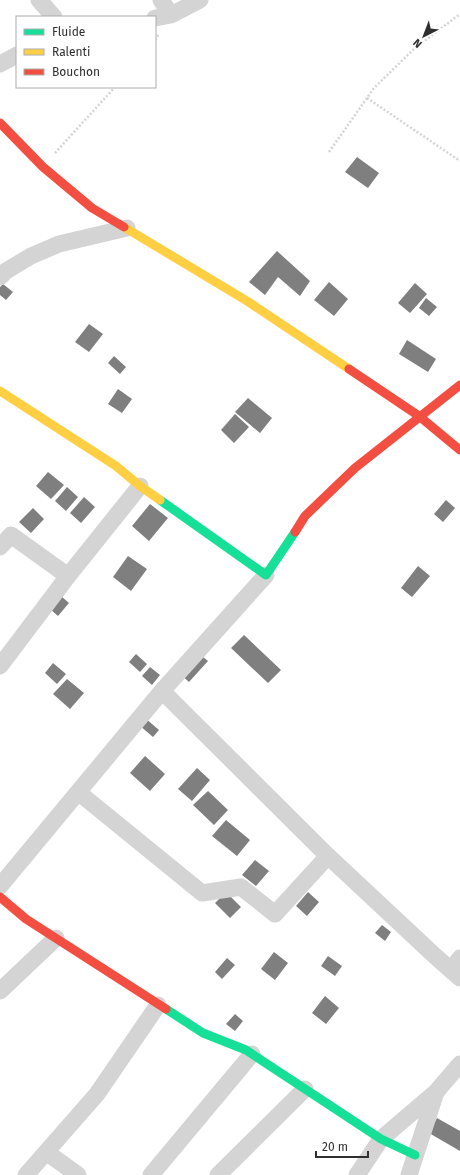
<svg xmlns="http://www.w3.org/2000/svg" width="460" height="1175" viewBox="0 0 460 1175" font-family="'Fira Sans',sans-serif">
  <style>
    .building { fill: #7f7f7f }
    .lines { fill: none; stroke-linecap: round; stroke-linejoin: round }
    .path { stroke: #d4d4d4; stroke-width: 2.5; stroke-dasharray: 2 2; stroke-linecap: butt }
    .street { stroke: #d4d4d4; stroke-width: 17 }
    .fast { stroke: #16e098; stroke-width: 9 }
    .slow { stroke: #ffcf43; stroke-width: 9 }
    .jam { stroke: #f24e42; stroke-width: 9 }
  </style>
  <rect width="100%" height="100%" fill="#fff"/>
  <path class="building" d="M357,157L379,173L368,188L345,172Z
    M277,251L310,281L300,296L278,277L265,295L249,282Z
    M329,282L348,299L334,316L314,300Z
    M415,283L427,294L410,313L398,303Z
    M3,284L13,292L6,300L0,295V287Z
    M426,298L437,307L429,316L419,308Z
    M89,324L103,334L89,352L75,342Z
    M407,340L436,359L428,372L399,354Z
    M114,356L126,367L120,374L108,363Z
    M118,389L132,399L122,413L108,404Z
    M248,398L272,418L260,433L235,412Z
    M235,414L249,427L234,443L221,430Z
    M48,472L64,485L51,499L36,486Z
    M67,487L78,497L66,511L55,501Z
    M84,497L95,507L81,523L70,513Z
    M446,500L455,508L443,522L434,514Z
    M150,504L168,518L149,541L132,526Z
    M33,508L44,519L31,533L19,522Z
    M128,556L147,569L131,591L113,577Z
    M418,566L430,576L412,597L401,588Z
    M61,596L69,603L58,616L50,609Z
    M244,635L281,670L268,683L231,648Z
    M198,653L208,661L189,682L180,674Z
    M136,654L147,664L140,672L129,662Z
    M53,663L66,674L57,684L45,673Z
    M150,667L160,675L152,685L142,676Z
    M67,679L84,693L70,709L53,694Z
    M145,718L159,730L153,737L139,725Z
    M145,756L165,774L150,791L130,773Z
    M197,768L210,780L192,801L178,789Z
    M208,791L228,810L214,825L193,805Z
    M226,820L250,840L237,856L212,836Z
    M255,860L269,871L256,886L242,875Z
    M226,892L241,907L230,918L215,903Z
    M308,892L319,902L307,916L296,906Z
    M382,925L391,932L385,941L375,933Z
    M274,952L288,963L275,980L261,969Z
    M328,956L342,966L335,976L321,966Z
    M227,958L235,965L222,979L215,972Z
    M325,996L339,1008L326,1024L312,1013Z
    M235,1014L243,1021L235,1031L226,1024Z
    M437,1118L460,1131V1151L429,1133Z"/>
  <g class="lines">
    <path class="path" d="M155,40L159,34
      M367,98L460,161
      M329,152L374,88L414,49L460,14
      M55,153L115,87"/>
    <path class="street" d="M39,0L54,17
      M161,0L171,15
      M155,18L171,15L200,0
      M0,64L17,55
      M0,277L6,271L31,256L59,244L127,228
      M0,547L11,535L68,576
      M0,666L68,576L140,486
      M162,691L328,856L435,956L460,978
      M78,792L202,893L241,887L275,914L328,856
      M0,886L162,691L266,575
      M451,970L460,958
      M0,991L56,938
      M46,1152L78,1175
      M26,1175L97,1094L158,1005
      M151,1175L252,1054
      M218,1175L305,1089
      M357,1175L381,1139L436,1092L460,1064
      M409,1175L436,1092"/>
    <path class="fast" d="M160,500L266,575L295,532
      M166,1009L203,1033L246,1050L381,1139L415,1155"/>
    <path class="slow" d="M124,227L247,301L349,369
      M0,391L116,466L140,486L160,500"/>
    <path class="jam" d="M0,123L43,167L92,208L124,227
      M349,369L419,416L460,450
      M295,532L305,516L355,468L460,385
      M0,897L26,919L166,1009"/>
  </g>
  <rect x="16" y="16" width="140" height="72" fill="#ffffff" stroke="#acacac"/>
  <rect x="24" y="29" width="20" height="6" fill="#16e098" stroke="#acacac"/>
  <text x="52" y="36" font-size="12" fill="#2f2f2f">Fluide</text>
  <rect x="24" y="49" width="20" height="6" fill="#ffcf43" stroke="#acacac"/>
  <text x="52" y="56" font-size="12" fill="#2f2f2f">Ralenti</text>
  <rect x="24" y="69" width="20" height="6" fill="#f24e42" stroke="#acacac"/>
  <text x="52" y="76" font-size="12" fill="#2f2f2f">Bouchon</text>
  <g transform="translate(424 36) rotate(222)" stroke="#ffffff" stroke-width="3" paint-order="stroke">
  <path d="M0-3L7 15L0 10L-7 15Z" fill="#2f2f2f"/>
  <text y="-6" font-size="11" font-weight="bold" text-anchor="middle" fill="#2f2f2f">N</text>
  </g>
  <path d="M316 1151v6h52v-6" fill="none" stroke="#2f2f2f" stroke-width="2"/>
  <text x="322" y="1151" font-size="12" fill="#2f2f2f" stroke="#ffffff" stroke-width="3" paint-order="stroke">20 m</text>
</svg>
